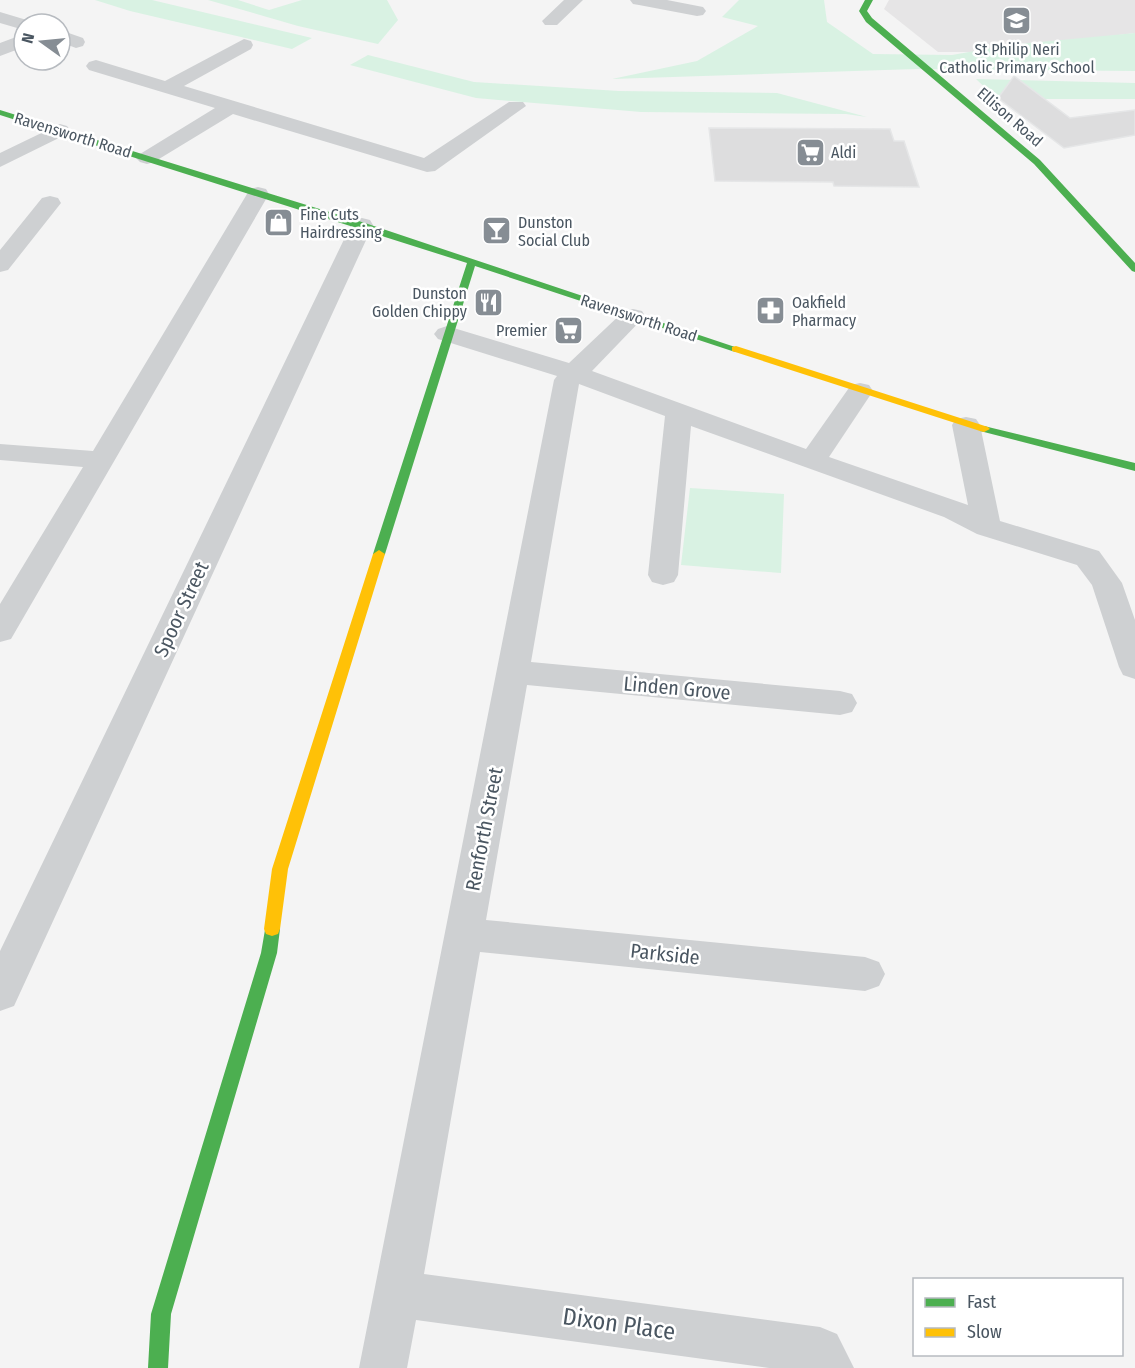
<svg xmlns="http://www.w3.org/2000/svg" width="1135" height="1368" viewBox="0 0 1135 1368" font-family="'Fira Sans Condensed',sans-serif">
  <style>
    .education { fill: #e6e5e6 }
    .green { fill: #d9f2e3 }
    .building { fill: #ddddde; stroke: #e5e6e7; stroke-width: 1.5 }
    .lines { fill: none; stroke-linecap: round; stroke-linejoin: round }
    .street { fill: #ced0d2; fill-rule: evenodd }
    .fast { fill: #4caf50; fill-rule: evenodd }
    .slow { fill: #ffc107; fill-rule: evenodd }
    .labels { text-anchor: middle; dominant-baseline: central; stroke-width: 5; stroke-linejoin: round; paint-order: stroke }
    .far-poi-label { font-size: 16px; fill: #4a5661; stroke: #fff; text-anchor: start }
    .far-street-label { font-size: 16px; fill: #4a5661; stroke: #fff }
    .street-label { font-size: 20px; fill: #4a5661; stroke: #fff }
    .near-street-label { font-size: 24px; fill: #4a5661; stroke: #fff }
  </style>
  <rect width="100%" height="100%" fill="#f4f4f4"/>
  <path class="education" d="M889,0H1135V33L975,52H938L884,9Z"/>
  <path class="green" d="M95,0H152L312,38L292,49L130,11Z
    M208,0H238L269,10L302,0H387L398,20L378,44L298,26Z
    M739,0H824L827,22L873,54L952,55L1009,45L1135,33V71L916,69L612,79L697,61L758,26L722,17Z
    M368,55L474,82L619,91L777,93L867,117L846,114L641,112L476,98L350,65Z
    M976,79L1135,83V99H997Z
    M690,488L784,494L781,573L681,565Z"/>
  <path class="building" d="M1014,76L1070,118L1135,110V135L1064,148L998,98Z
    M709,128L890,129L894,141H904L919,187L834,186L833,182L715,181Z"/>
  <g class="lines">
    <path class="street" d="M564,0H583L557,25H545L542,21Z
      M630,0H667L703,7L706,11L703,15L697,16L639,5L633,4Z
      M0,12L30,21L32,24H24V30L0,23Z
      M60,30L83,38L85,42L83,46L76,48L60,42Z
      M24,34V47L0,56V43Z
      M244,39L251,41L253,45L251,49L184,86L424,158L509,102H523L526,106L435,171L427,172L233,114L154,162L147,164L140,162L136,158L140,154L215,108L89,70L86,66L89,62L96,60L165,81Z
      M60,124L67,126L70,130L67,134L0,167V153Z
      M258,187L266,189L269,194L11,639L0,642V604L83,467L0,460V444L93,451L247,194L250,189Z
      M50,196L58,198L61,203L8,270L0,272V250L42,198Z
      M362,218L370,220L373,225L14,1006L0,1011V951L351,225L354,220Z
      M633,309L642,311L645,316L592,371L806,449L851,385L860,383L869,385L873,391L829,457L968,505L952,425L956,419L966,417L976,419L980,425L1000,521L1099,551L1122,583L1135,620V679L1123,675L1119,667L1092,585L1077,565L977,534L944,517L691,426L678,575L674,582L663,585L652,582L648,575L665,416L579,384L531,662L840,691L852,694L857,703L852,712L840,715L527,685L486,920L865,957L879,962L885,974L879,986L865,991L480,952L424,1274L820,1327L837,1334L854,1368H769L416,1320L407,1368H359L554,380L557,376L438,339L434,334L438,329L447,326L569,363L624,311Z"/>
    <path class="fast" d="M865,0H873L867,11L872,18L1040,160L1135,263V272L1132,271L1034,164L866,22L859,11Z
      M0,110L365,223L741,349L736,352L732,351L475,266L385,554L383,557H375L373,554L467,263L0,115Z
      M984,426L1135,463V471L980,431V427Z
      M272,922L278,924L280,929L277,953L171,1314L168,1368H148L151,1314L261,953L266,924Z"/>
    <path class="slow" d="M736,346L988,427L990,429L984,432L980,431L732,351V347Z
      M379,550L385,554L288,869L280,929L278,934L272,936L266,934L264,929L272,869L373,554Z"/>
  </g>
  <defs>
    <symbol id="school-square" viewBox="-11 -11 22 22"><rect x="-9" y="-9" width="18" height="18" rx="4" fill="#868d94" stroke="#fff"/><path d="M0-5L7-2L0 1L-7-2ZM-4 1L0 2.5L4 1V4Q0 6-4 4Z" fill="#fff"/></symbol>
    <symbol id="supermarket-square" viewBox="-11 -11 22 22"><rect x="-9" y="-9" width="18" height="18" rx="4" fill="#868d94" stroke="#fff"/><path d="M-6-5.5h2.5l.6 2H6L4.5 2H-2.5L-4.4-4H-6ZM-1.5 3.2a1.3 1.3 0 1 0 .1 0ZM3 3.2a1.3 1.3 0 1 0 .1 0Z" fill="#fff"/></symbol>
    <symbol id="shop-square" viewBox="-11 -11 22 22"><rect x="-9" y="-9" width="18" height="18" rx="4" fill="#868d94" stroke="#fff"/><path d="M-5-2.5h2.3a2.7 3.5 0 0 1 5.4 0H5L5.5 6h-11ZM-1.5-2.5h3a1.5 2.3 0 0 0-3 0Z" fill="#fff"/></symbol>
    <symbol id="bar-square" viewBox="-11 -11 22 22"><rect x="-9" y="-9" width="18" height="18" rx="4" fill="#868d94" stroke="#fff"/><path d="M-6-5H6L.8 .8V4.5H3.5V6h-7V4.5H-.8V.8Z" fill="#fff"/></symbol>
    <symbol id="restaurant-square" viewBox="-11 -11 22 22"><rect x="-9" y="-9" width="18" height="18" rx="4" fill="#868d94" stroke="#fff"/><path d="M-5-6h1v4h1v-4h1v4h1v-4h1v5L-1.5 .5V6h-2V.5L-5-1ZM5-6V6H3V1.5H1.5Q1.5-4 5-6Z" fill="#fff"/></symbol>
    <symbol id="pharmacy-square" viewBox="-11 -11 22 22"><rect x="-9" y="-9" width="18" height="18" rx="4" fill="#868d94" stroke="#fff"/><path d="M-2-6h4v4h4v4h-4v4h-4v-4h-4v-4h4Z" fill="#fff"/></symbol>
  </defs>
  <g fill-rule="evenodd">
    <use href="#school-square" x="1000" y="4" width="33" height="33"/>
    <use href="#supermarket-square" x="794" y="136" width="33" height="33"/>
    <use href="#shop-square" x="262" y="206" width="33" height="33"/>
    <use href="#bar-square" x="480" y="214" width="33" height="33"/>
    <use href="#restaurant-square" x="472" y="286" width="33" height="33"/>
    <use href="#pharmacy-square" x="754" y="294" width="33" height="33"/>
    <use href="#supermarket-square" x="552" y="314" width="33" height="33"/>
  </g>
  <g class="labels">
    <g class="far-poi-label">
      <text x="1017" y="49" text-anchor="middle">St Philip Neri<tspan x="1017" dy="18">Catholic Primary School</tspan></text>
      <text x="831" y="152">Aldi</text>
      <text x="300" y="214">Fine Cuts<tspan x="300" dy="18">Hairdressing</tspan></text>
      <text x="518" y="222">Dunston<tspan x="518" dy="18">Social Club</tspan></text>
      <text x="467" y="293" text-anchor="end">Dunston<tspan x="467" dy="18">Golden Chippy</tspan></text>
      <text x="792" y="302">Oakfield<tspan x="792" dy="18">Pharmacy</tspan></text>
      <text x="547" y="330" text-anchor="end">Premier</text>
    </g>
    <g class="far-street-label">
      <text transform="translate(1010 117) rotate(41)">Ellison Road</text>
      <text transform="translate(73 135) rotate(17)">Ravensworth Road</text>
      <text transform="translate(639 318) rotate(18)">Ravensworth Road</text>
    </g>
    <g class="street-label">
      <text transform="translate(181 609) rotate(-65)">Spoor Street</text>
      <text transform="translate(677 688) rotate(5)">Linden Grove</text>
      <text transform="translate(484 829) rotate(-79)">Renforth Street</text>
      <text transform="translate(665 954) rotate(6)">Parkside</text>
    </g>
    <g class="near-street-label">
      <text transform="translate(619 1324) rotate(8)">Dixon Place</text>
    </g>
  </g>
  <rect x="913" y="1278" width="210" height="78" fill="#ffffff" stroke="#b7bbc0" stroke-width="1.5"/>
  <rect x="925" y="1298" width="30" height="9" fill="#4caf50" stroke="#b7bbc0" stroke-width="1.5"/>
  <text x="967" y="1308" font-size="18" fill="#4a5661">Fast</text>
  <rect x="925" y="1328" width="30" height="9" fill="#ffc107" stroke="#b7bbc0" stroke-width="1.5"/>
  <text x="967" y="1338" font-size="18" fill="#4a5661">Slow</text>
  <g transform="translate(42 42) rotate(285)"><circle r="28" fill="#ffffff" stroke="#b7bbc0" stroke-width="1.5"/>
  <path d="M0-4.5L10 22L0 15L-10 22Z" fill="#868d94"/>
  <text y="-9" font-size="16" font-weight="bold" text-anchor="middle" fill="#4a5661">N</text>
  </g>
</svg>
